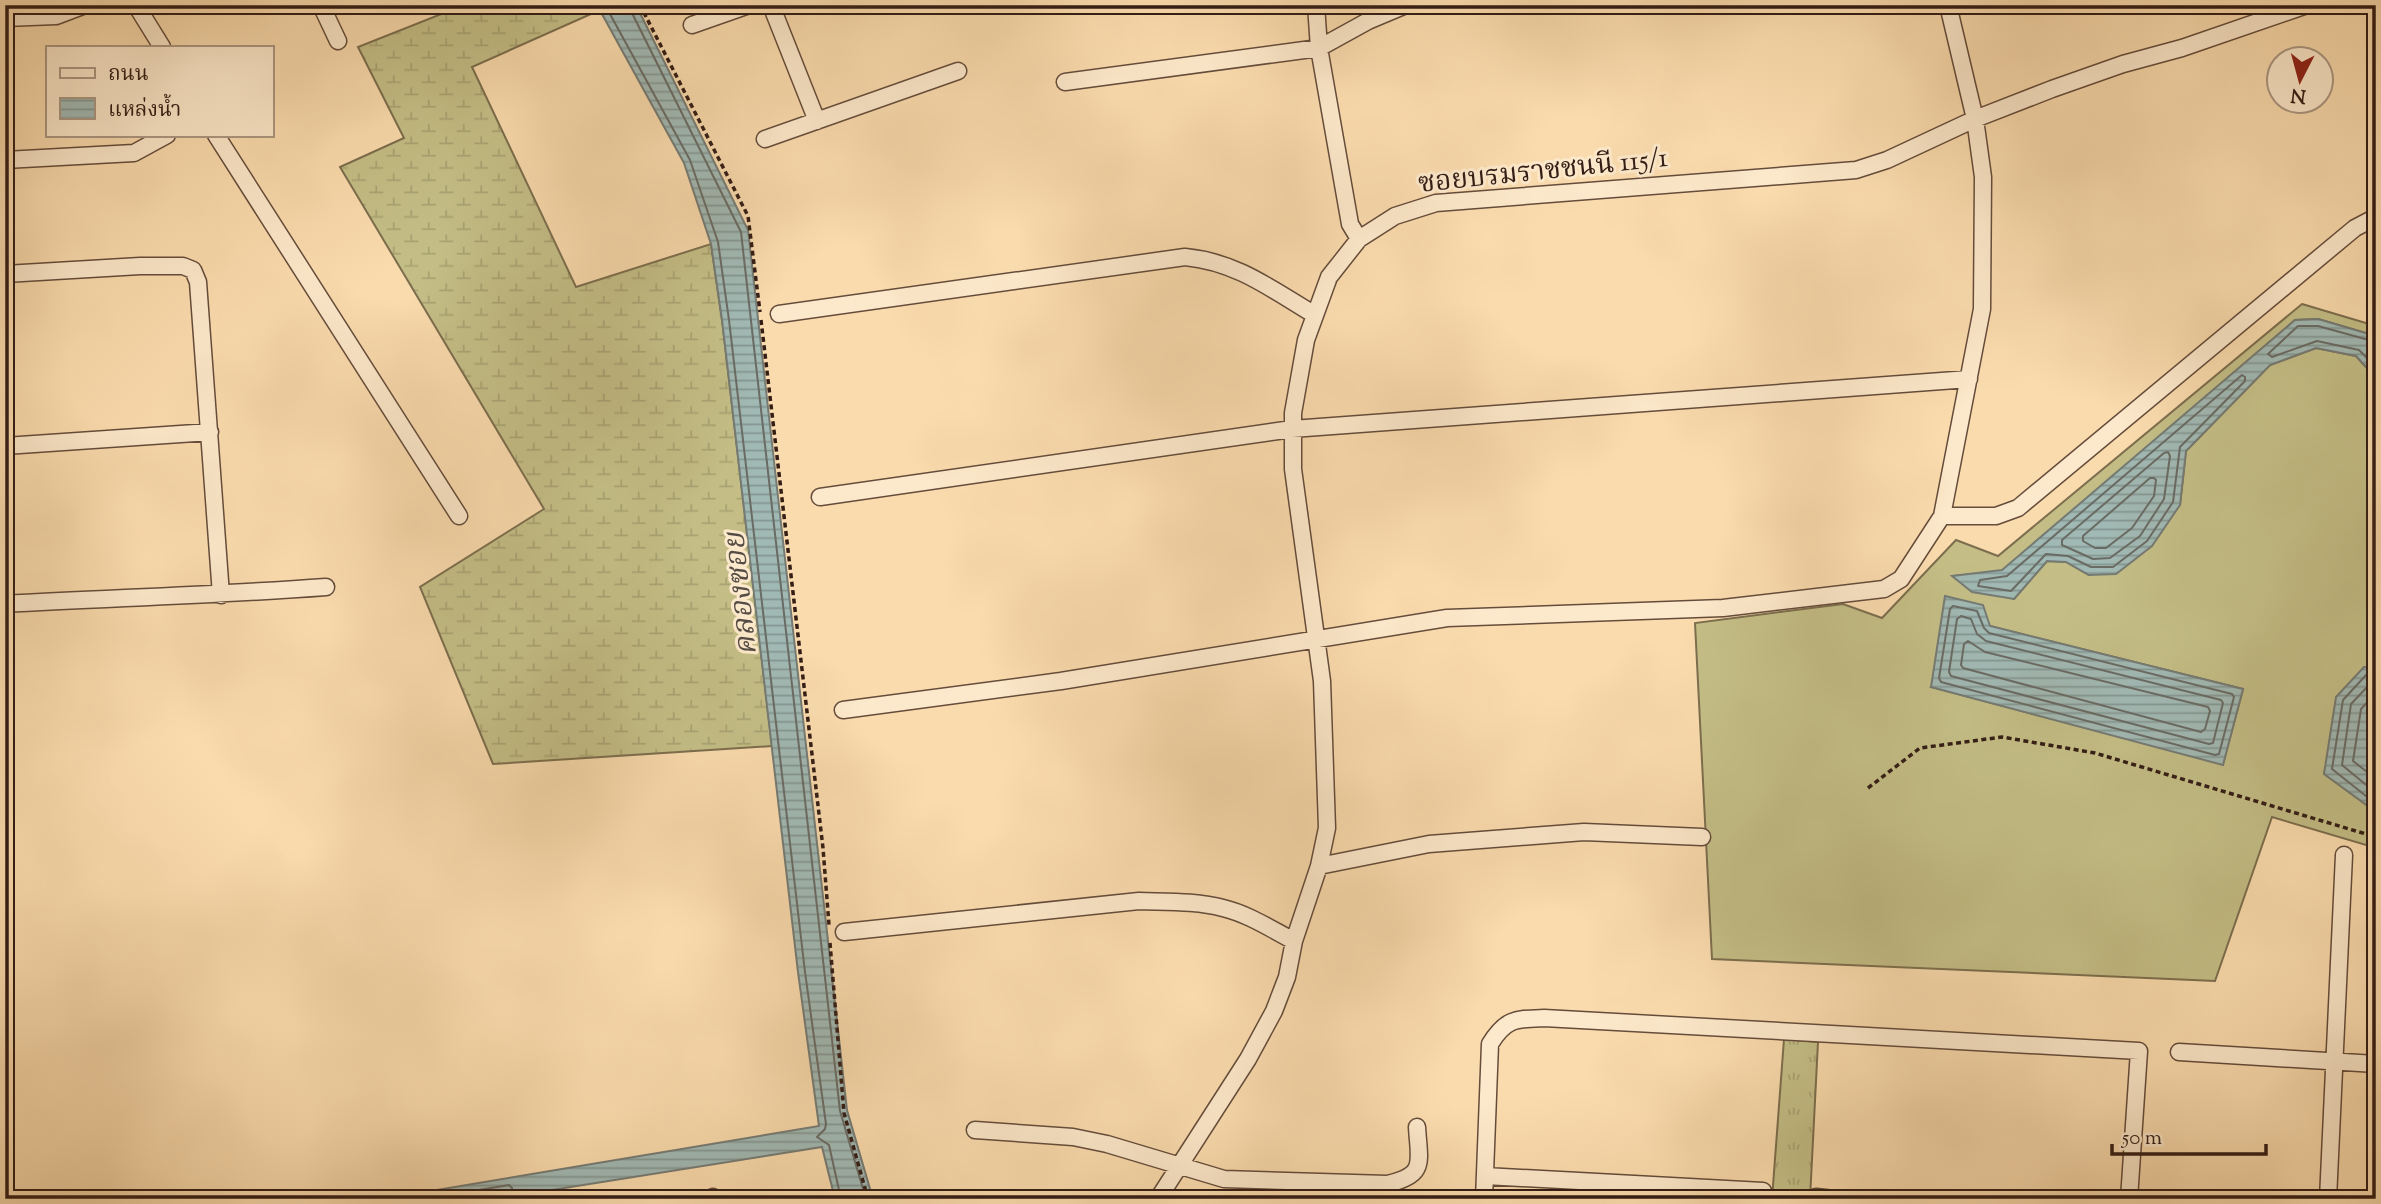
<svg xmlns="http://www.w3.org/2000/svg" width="2381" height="1204" viewBox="0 0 2381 1204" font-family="'Sorts Mill Goudy','Noto Serif Thai',serif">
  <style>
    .grass { fill: #c4be86; stroke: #7c6e4e; stroke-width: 2; fill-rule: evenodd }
    .wetland { fill: url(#wetland-marsh); stroke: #7c6e4e; stroke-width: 2 }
    .park { fill: url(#park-tufts); stroke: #7c6e4e; stroke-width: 2 }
    .water { fill: url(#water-rules); stroke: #757b74; stroke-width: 2 }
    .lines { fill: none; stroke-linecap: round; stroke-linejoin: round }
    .shore { stroke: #6a6b64; stroke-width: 2 }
    .minor-casing { stroke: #654c3b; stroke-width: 19 }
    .path { stroke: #331d15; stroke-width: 3.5; stroke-dasharray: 5 3.5; stroke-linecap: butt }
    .minor { stroke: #fce8ca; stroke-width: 16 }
    .labels { text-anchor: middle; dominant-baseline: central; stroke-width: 6; stroke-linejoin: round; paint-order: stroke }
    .street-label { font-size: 28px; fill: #331d15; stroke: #fce8ca }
    .water-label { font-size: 30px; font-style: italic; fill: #544c45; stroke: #fce8ca }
  </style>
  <defs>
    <pattern id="wetland-marsh" width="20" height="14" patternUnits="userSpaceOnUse" patternTransform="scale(1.75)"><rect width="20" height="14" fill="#c4be86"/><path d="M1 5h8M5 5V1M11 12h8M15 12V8" fill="none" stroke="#a9a373"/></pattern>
    <pattern id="park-tufts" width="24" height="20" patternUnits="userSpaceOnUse" patternTransform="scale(1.75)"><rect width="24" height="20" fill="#c4be86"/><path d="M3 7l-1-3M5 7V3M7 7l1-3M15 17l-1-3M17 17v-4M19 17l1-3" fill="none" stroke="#a9a373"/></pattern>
    <pattern id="water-rules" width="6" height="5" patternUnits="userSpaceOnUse" patternTransform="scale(1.75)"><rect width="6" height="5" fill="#a1b9b4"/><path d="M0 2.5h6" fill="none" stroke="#849691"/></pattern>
  </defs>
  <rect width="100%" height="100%" fill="#fadbad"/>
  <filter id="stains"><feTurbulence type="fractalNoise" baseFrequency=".00286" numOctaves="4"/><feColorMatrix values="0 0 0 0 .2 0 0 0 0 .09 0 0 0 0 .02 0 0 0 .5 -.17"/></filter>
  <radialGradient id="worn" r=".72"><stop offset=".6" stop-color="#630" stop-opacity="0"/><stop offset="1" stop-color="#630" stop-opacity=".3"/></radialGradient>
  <path class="grass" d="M2302,304L2376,326V336L2318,319L2295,320L2002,571L1953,576L2014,599L2047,561L2066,562L2089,575L2180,505L2186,451L2270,365L2316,348L2356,356L2376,378V667H2364L2324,773L2376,812V848L2272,817L2215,981L1712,959L1695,623L1843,604L1882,618L1956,540L1998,556ZM1990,626L2243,689L2223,764L1931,687Z"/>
  <path class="wetland" d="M464,5H597L600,10L472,67L576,287L711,244L722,320L772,746L493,764L420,587L544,509L340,167L404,138L358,47Z"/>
  <path class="park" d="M1784,1039L1818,1042L1810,1199H1772Z"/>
  <path class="water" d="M597,5H636L748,230L847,1110L873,1199H835L822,1147L496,1199H383L819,1126L798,972L722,320L711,244L684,163Z
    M2318,319L2376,336V378L2356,356L2316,348L2270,365L2186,451L2180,505L2152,546L2116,574L2089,575L2066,562L2047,561L2014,599L1972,592L1952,576L2002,570L2295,320Z
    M1945,596L1983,605L1990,626L2243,689L2223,765L1931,687Z
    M2364,667H2376V812L2324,774L2336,697Z"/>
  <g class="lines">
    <path class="shore" d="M605,5L690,160L718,242L729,320L805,972L826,1124L825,1129L817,1137L829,1145L841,1199
      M630,5L631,11L741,232L840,1111L866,1199
      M2376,342L2318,326H2298L2268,354L2272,357L2317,341L2359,350L2376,367
      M2242,375L2245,377V381L2180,447L2173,502L2147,541L2113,567H2091L2068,556L2046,554L2011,591L1978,586L1980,580L2007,576Z
      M2168,452L2170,456L2164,499L2140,536L2110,558L2093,559L2062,545V540L2164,453Z
      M2150,478H2154L2156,480L2154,496L2132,528L2106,548H2095L2083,541V536Z
      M1953,606L1977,611L1984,628L1989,633L2232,694L2234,697L2219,754L2215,755L1941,682L1939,678L1950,609Z
      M1961,616L1971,619L1977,634L1986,641L2221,700L2223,703L2213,743L2209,744L1951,676L1949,672L1957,619Z
      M1968,641L1985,652L2208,707L2210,711L2205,729L2201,732L1963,668L1961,665L1964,644Z
      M2376,674H2367L2343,700L2332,769L2376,804
      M2376,683L2370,684L2351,704L2342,765L2376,793
      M2376,693L2361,709L2353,761L2376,779
      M425,1199L509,1185L512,1188L509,1199"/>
    <defs>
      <path id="minor" d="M136,5L162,47
        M321,5L338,41
        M771,5L817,121
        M1316,5L1319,48L1350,224L1359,239
        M5,18L56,16L85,5
        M692,25L749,5
        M1065,82L1319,48L1368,21L1406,5
        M216,135L459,516
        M765,139L958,71
        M5,160L134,153L167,135
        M5,274L140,266H183L193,270L198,282L221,595
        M779,314L1185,257C1237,262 1271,289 1315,315
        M5,446L210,432
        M820,497L1292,429L1969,379
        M1942,516H1996L2018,508L2355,228L2376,217
        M5,604C112,598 219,595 326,587
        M843,710L1061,681L1447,618L1723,608L1884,589L1901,579L1942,516L1982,309L1983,177L1975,119L1948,5
        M1319,866L1429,844L1584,832L1702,837
        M844,932L1139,901C1166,902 1197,901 1223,908C1248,914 1271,929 1294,941
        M2179,1052L2376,1064
        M975,1130L1073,1137L1107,1144L1224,1179L1387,1184C1427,1175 1419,1162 1417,1127
        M1485,1176L1763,1191
        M713,1197L714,1199
        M1816,1197L1834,1199
        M1158,1199L1248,1059L1274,1011L1287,977L1294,941L1319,866L1327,828L1322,681L1293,469V413L1306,340L1329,277L1359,239L1395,216L1436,203L1856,170L1887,160L1975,119L2052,89L2123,64L2182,48L2307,5
        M1484,1199L1490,1044C1506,1018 1516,1019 1544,1018L2139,1051L2129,1199
        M2328,1199L2344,855"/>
    </defs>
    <use href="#minor" class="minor-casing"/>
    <path class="path" d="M640,5L748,216L760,312
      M761,320L823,848L829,925
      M1868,788L1920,748L2002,737L2095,753L2376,837
      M830,943L844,1113L868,1199"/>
    <use href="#minor" class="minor"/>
  </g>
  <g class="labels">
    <g class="street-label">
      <text transform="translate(1543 172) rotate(-6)">ซอยบรมราชชนนี 115/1</text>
    </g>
    <g class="water-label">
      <text transform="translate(742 594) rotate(-96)">คลองซอย</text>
    </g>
  </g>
  <rect width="2381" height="1204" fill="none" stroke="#fadbad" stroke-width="28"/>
  <rect x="7" y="7" width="2367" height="1190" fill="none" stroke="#331d15" stroke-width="3.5"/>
  <rect x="14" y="14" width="2353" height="1176" fill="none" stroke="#331d15" stroke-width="2"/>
  <rect x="46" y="46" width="228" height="91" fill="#fce8ca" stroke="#ac9782" stroke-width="2"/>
  <rect x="60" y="68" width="35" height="10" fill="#fce8ca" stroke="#ac9782" stroke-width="2"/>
  <text x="108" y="80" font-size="21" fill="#331d15">ถนน</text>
  <rect x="60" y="98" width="35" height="21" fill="url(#water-rules)" stroke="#ac9782" stroke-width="2"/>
  <text x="108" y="116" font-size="21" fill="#331d15">แหล่งน้ำ</text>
  <g transform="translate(2300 80) rotate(186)"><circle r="33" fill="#fce8ca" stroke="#ac9782" stroke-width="2"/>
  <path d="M0-5L12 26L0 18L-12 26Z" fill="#8f2418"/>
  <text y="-10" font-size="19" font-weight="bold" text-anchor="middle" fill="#331d15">N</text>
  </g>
  <path d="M2112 1144v10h154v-10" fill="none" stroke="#331d15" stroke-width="3.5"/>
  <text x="2122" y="1144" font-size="21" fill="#331d15" stroke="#fce8ca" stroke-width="5" paint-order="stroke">50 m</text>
  <rect width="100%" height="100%" filter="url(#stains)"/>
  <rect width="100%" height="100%" fill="url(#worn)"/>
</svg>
